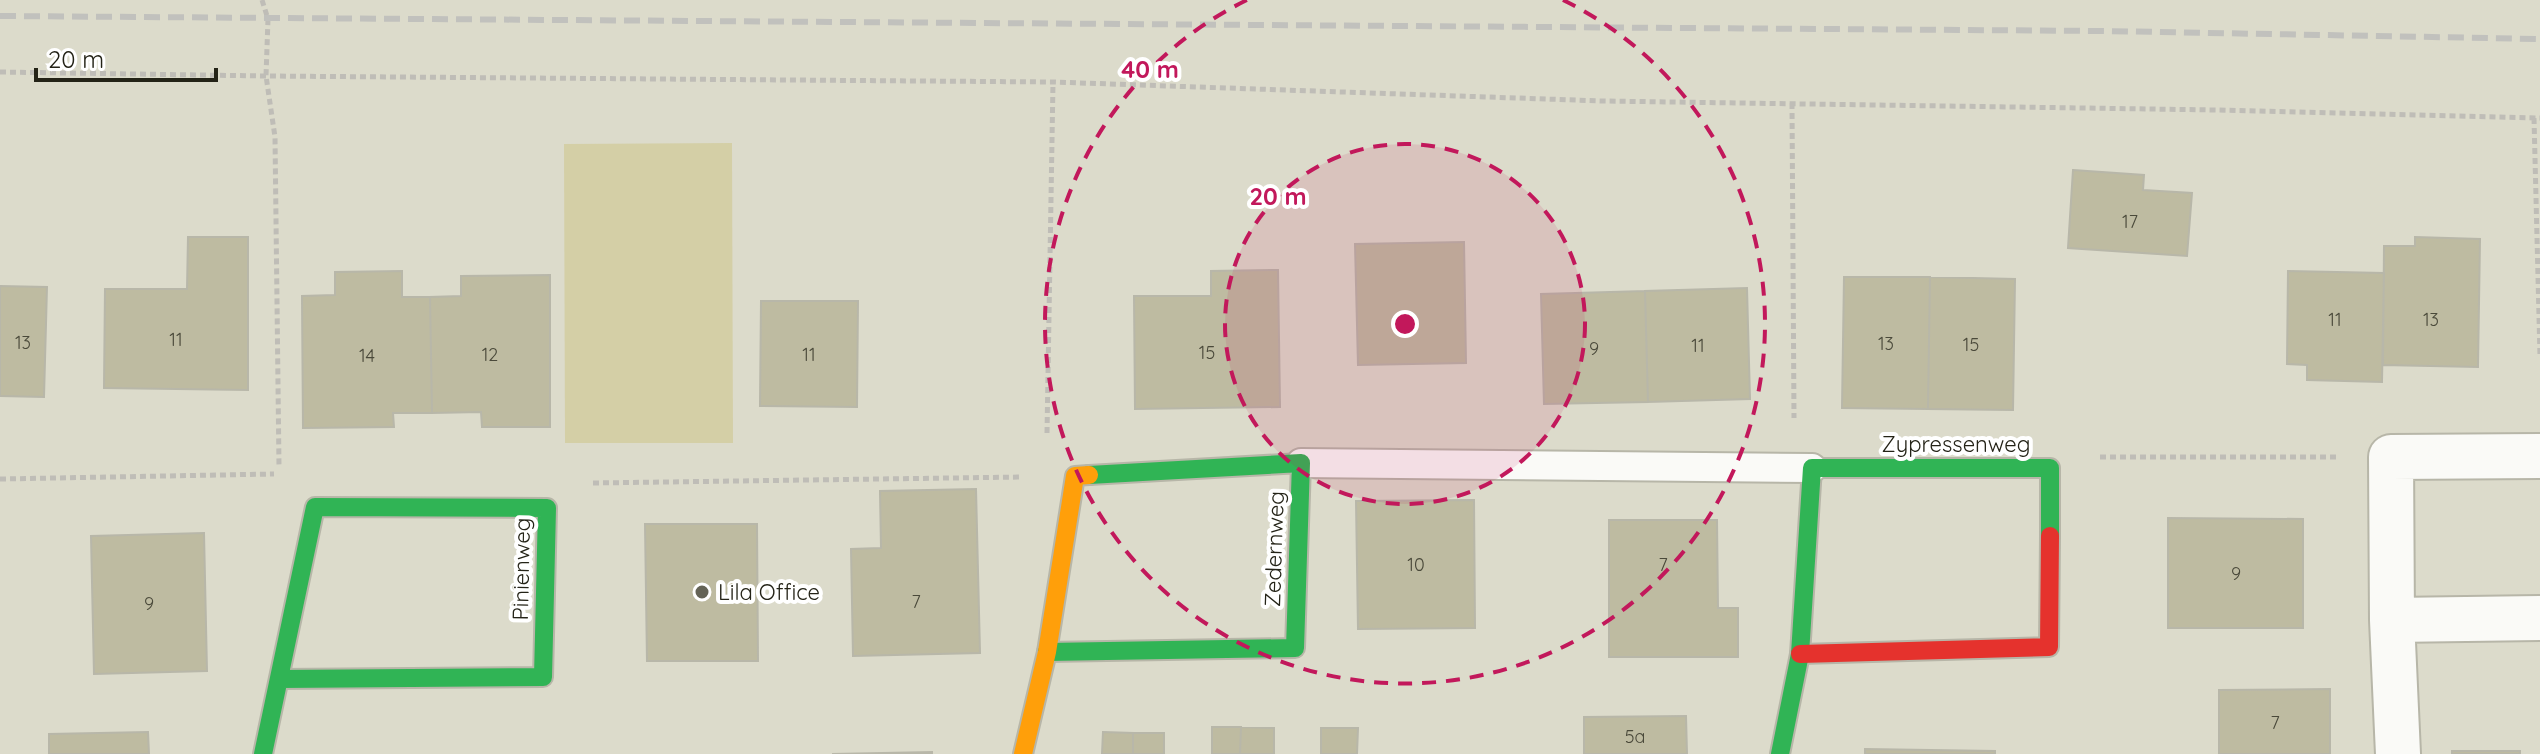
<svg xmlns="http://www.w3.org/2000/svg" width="2540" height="754" viewBox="0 0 2540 754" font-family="Quicksand,sans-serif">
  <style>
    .green { fill: #d4cfa6 }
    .building { fill: #bebba1; stroke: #b8b7a9; stroke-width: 2 }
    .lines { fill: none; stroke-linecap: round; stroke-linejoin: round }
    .lane-casing { stroke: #b7b6a8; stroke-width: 32 }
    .street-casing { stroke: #b7b6a8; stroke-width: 48 }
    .fast-casing { stroke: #b7b6a8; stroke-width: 22 }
    .slow-casing { stroke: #b7b6a8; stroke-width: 22 }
    .jam-casing { stroke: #b7b6a8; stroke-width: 22 }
    .path { stroke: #bfbdb7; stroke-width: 5; stroke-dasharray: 6 4; stroke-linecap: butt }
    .lane { stroke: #fafaf7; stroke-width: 28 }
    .street { stroke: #fafaf7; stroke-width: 44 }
    .fast { stroke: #30b455; stroke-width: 18 }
    .slow { stroke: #ff9f0a; stroke-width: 18 }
    .jam { stroke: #e5322d; stroke-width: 18 }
    .rail { stroke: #c1c1bd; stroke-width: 6; stroke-dasharray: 16 8; stroke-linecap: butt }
    .ring { fill: none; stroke: #c2185b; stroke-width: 4; stroke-dasharray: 14 10 }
    .poi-dot { fill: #646356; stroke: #fff; stroke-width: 3 }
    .labels { text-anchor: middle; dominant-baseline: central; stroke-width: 8; stroke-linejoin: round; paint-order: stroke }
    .number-label { font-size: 18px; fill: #4a493a }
    .street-label { font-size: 22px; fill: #242317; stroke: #fff }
    .poi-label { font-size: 22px; fill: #242317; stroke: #fff; text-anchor: start }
    .centre { fill: #c2185b; stroke: #fff; stroke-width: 4 }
    .ring-label { font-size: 24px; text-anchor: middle; font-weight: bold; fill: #c2185b; stroke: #fff; stroke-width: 8; stroke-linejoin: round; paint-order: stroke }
  </style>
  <rect width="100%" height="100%" fill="#dcdbcb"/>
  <path class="green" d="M732,143L733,443H565L564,144Z"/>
  <path class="building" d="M2073,170L2144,175L2143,190L2192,193L2187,256L2068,248Z
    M188,237H248V390L104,388L105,289H187Z
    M2415,237L2480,239L2478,367L2383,365L2384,246H2415Z
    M1464,242L1466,363L1358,365L1355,244Z
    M1278,270L1280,407L1135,409L1134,296H1211V271Z
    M402,271V297H430L432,413H393L394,427L303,428L302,296L335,295V272Z
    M2288,271L2384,273L2382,382L2307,380V365L2287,364Z
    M550,275V427H482L481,412L432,413L430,297L461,296V276Z
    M1844,277H1930L1928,409L1842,408Z
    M1930,277L2015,279L2013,410L1928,409Z
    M0,286L47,287L44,397L0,396Z
    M1747,288L1750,399L1648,402L1645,291Z
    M1645,291L1648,402L1544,404L1541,294Z
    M761,301H858L857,407L760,406Z
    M976,489L980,653L853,656L851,549L881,548L880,491Z
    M1474,500L1475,628L1358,629L1356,501Z
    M2168,518L2303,519V628H2168Z
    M1609,520H1717L1718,608H1738V657H1609Z
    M645,524H757L758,661H647Z
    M204,533L207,671L94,674L91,536Z
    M2330,689V754H2219V690Z
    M1686,716L1687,754H1584V717Z
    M1212,727H1241L1240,754H1212Z
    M1241,727L1274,728V754H1240Z
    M1321,728H1358L1357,754H1321Z
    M148,732L149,754H49V734Z
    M1103,732L1133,733V754H1102Z
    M1133,733H1164V754H1133Z
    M1865,749L1995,751V754H1865Z
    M2452,751H2520V754H2452Z
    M932,752V754H832Z"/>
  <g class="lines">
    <defs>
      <path id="lane" d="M1301,463L1812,468"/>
      <path id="street" d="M2392,620L2540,618
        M2398,754L2392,620L2391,457L2540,456"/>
      <path id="fast" d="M1047,652L1295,648L1301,463L1089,475
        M263,754L315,507L547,508L543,677L279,679
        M1780,754L1800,654L1812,468H2050V536"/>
      <path id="slow" d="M1023,754L1047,652L1075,476L1089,475"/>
      <path id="jam" d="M1800,654L2049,647L2050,536"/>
    </defs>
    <use href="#lane" class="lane-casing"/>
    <use href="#street" class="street-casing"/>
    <use href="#fast" class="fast-casing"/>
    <use href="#slow" class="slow-casing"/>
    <use href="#jam" class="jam-casing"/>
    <path class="path" d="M262,0L268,19L266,76L275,137L279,466
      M0,72L266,76L1053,82L1603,101L2218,110L2540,118
      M1792,103L1794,418
      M2534,118L2540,356
      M1047,433L1053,82
      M2100,457H2338
      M0,479L274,474
      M593,483L1022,477"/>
    <use href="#lane" class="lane"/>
    <use href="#street" class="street"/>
    <use href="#fast" class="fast"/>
    <use href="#slow" class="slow"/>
    <use href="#jam" class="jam"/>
    <path class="rail" d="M0,16L2105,31L2540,39"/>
  </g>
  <circle cx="1405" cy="324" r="180" fill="#c2185b" fill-opacity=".12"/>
  <g class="ring">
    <circle cx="1405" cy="324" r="180"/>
    <path d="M1563 0A360 360 0 1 1 1247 0"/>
  </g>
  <circle class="poi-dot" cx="702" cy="592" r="8"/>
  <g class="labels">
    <g class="number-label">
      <text x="2130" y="221">17</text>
      <text x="2335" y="319">11</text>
      <text x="2431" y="319">13</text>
      <text x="176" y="339">11</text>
      <text x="23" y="342">13</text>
      <text x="1886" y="343">13</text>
      <text x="1971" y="344">15</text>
      <text x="1698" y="345">11</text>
      <text x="1594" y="348">9</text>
      <text x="1207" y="352">15</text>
      <text x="490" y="354">12</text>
      <text x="809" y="354">11</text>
      <text x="367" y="355">14</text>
      <text x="1416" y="564">10</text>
      <text x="1663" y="564">7</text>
      <text x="2236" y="573">9</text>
      <text x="916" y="601">7</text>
      <text x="149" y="603">9</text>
      <text x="2275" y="722">7</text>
      <text x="1635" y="736">5a</text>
    </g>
    <g class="street-label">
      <text x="1956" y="444">Zypressenweg</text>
      <text transform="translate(1274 549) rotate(-88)">Zedernweg</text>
      <text transform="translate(521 569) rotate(-89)">Pinienweg</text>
    </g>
    <g class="poi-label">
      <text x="718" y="592">Lila Office</text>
    </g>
  </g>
  <circle cx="1405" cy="324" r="12" class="centre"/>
  <g class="ring-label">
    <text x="1150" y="78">40 m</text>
    <text x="1278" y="205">20 m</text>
  </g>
  <path d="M36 68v12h180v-12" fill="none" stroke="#242317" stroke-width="4"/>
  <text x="48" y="68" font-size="24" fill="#242317" stroke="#ffffff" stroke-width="6" paint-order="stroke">20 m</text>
</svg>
